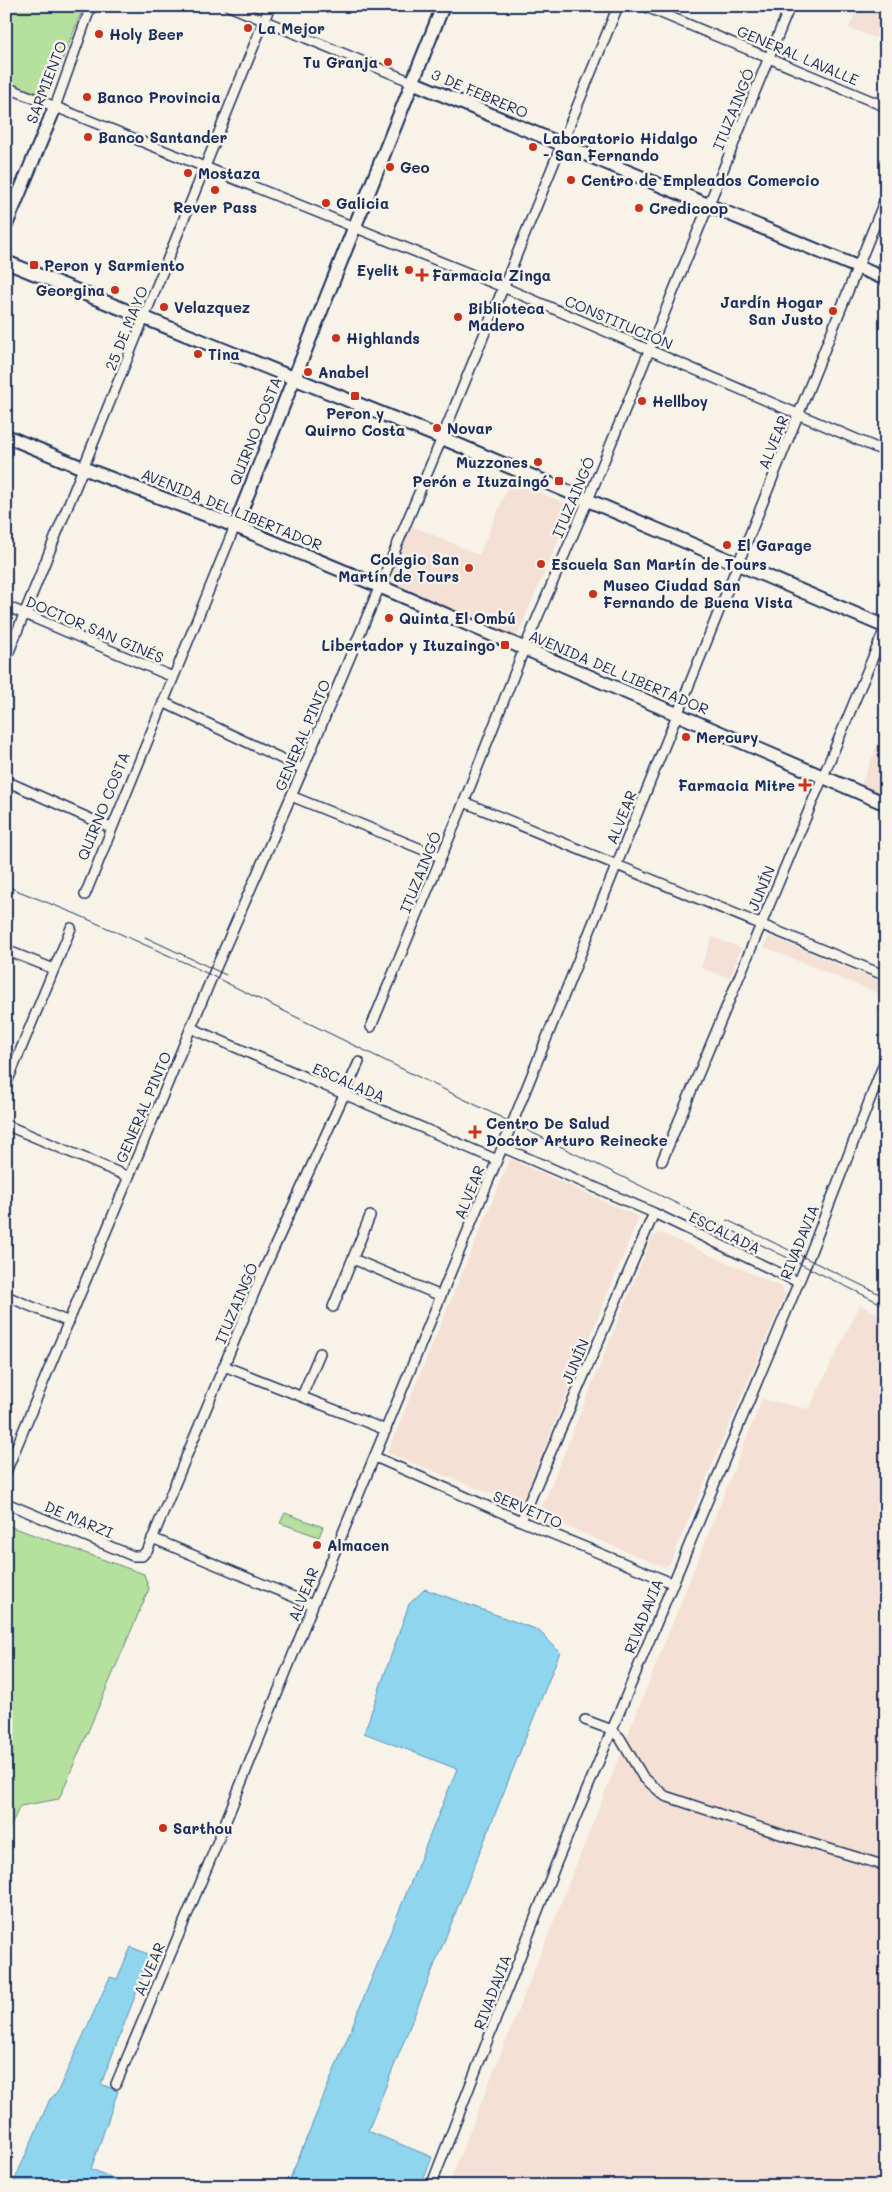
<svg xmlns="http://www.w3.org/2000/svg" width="892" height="2192" viewBox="0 0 892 2192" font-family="Mali,sans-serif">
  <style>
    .built { fill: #f4e0d4 }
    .green { fill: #b6e09d; stroke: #68887e }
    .water { fill: #8ed5ef; stroke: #6093b5 }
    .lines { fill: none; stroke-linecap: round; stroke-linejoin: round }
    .street-casing { stroke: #1b2f5e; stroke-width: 12 }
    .secondary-casing { stroke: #1b2f5e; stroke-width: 16 }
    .street { stroke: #f7f3e8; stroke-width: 9 }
    .secondary { stroke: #f7f3e8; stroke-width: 12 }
    .tram { stroke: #1b2f5e; stroke-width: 1 }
    .poi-dot { fill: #c8321e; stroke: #f7f3e8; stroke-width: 2 }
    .labels { text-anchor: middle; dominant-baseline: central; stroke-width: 5; stroke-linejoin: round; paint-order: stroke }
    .poi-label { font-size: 15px; font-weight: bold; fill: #1b2f5e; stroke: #f7f3e8; text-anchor: start }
    .street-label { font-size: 15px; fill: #1b2f5e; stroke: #f7f3e8 }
  </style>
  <rect width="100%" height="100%" fill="#f7f3e8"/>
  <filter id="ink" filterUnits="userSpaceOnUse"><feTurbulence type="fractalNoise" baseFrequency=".02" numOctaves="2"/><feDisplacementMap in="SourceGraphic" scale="10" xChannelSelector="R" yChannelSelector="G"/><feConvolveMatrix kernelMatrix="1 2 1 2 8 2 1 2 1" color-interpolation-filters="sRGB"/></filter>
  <g filter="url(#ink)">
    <path class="built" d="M858,6H876L875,11L886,15V42L849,28Z
      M511,480L569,505L571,511L516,638L385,582L410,525L479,555Z
      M886,724V795L861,785Z
      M769,936L886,984V1015L876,1011L882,995L764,947Z
      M712,937L741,948L730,978L701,968Z
      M510,1159L639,1217L521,1505L387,1453Z
      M661,1233L782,1287L785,1295L670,1563L664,1567L539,1515L652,1237Z
      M860,1305L886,1318V2186H448L762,1399L809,1409Z"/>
    <path class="green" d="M6,6H84L50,90C35,97 20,86 6,81Z
      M285,1513L323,1527L319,1537L280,1523Z
      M6,1525L144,1574L149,1589L59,1799L20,1806L6,1836Z"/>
    <path class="water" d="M425,1589L538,1630L560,1652L368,2131L432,2157L421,2186H287L457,1769L364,1733L409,1604Z
      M131,1947L150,1955L142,1972L144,1973L101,2084L118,2091L91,2169L132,2186H12L50,2099L57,2093L110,1977L117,1979Z"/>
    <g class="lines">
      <defs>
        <path id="street" d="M229,6L412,82
          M644,6L886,107
          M6,87L503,287L886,452
          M55,107L91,6
          M6,606L173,677
          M6,659L270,6
          M163,702L303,769
          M6,781L111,828
          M291,796L441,857
          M464,802L886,976
          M85,895L235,526
          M6,950L54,969
          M371,1027L464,802L524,649L588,500L790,6
          M191,1028L497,1160
          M6,1085L71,928
          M6,1125L129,1177
          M502,1147L654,1213L798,1282
          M662,1161L886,626
          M353,1259L441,1296
          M6,1296L69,1322
          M333,1307L370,1216
          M224,1366L386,1430
          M302,1396L320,1353
          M375,1457L521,1521L672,1583
          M6,1472L212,977L303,769L442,438L618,6
          M6,1503L133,1556H142L148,1549L262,1274L359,1062
          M521,1521L654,1213
          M152,1538L313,1605
          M585,1720L612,1730L620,1738L643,1777L665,1796L783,1835L886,1866
          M116,2084L211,1858L313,1605L512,1124L886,197
          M431,2186L556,1864L805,1267L886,1058"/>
        <path id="secondary" d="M412,82L886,279
          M6,225L55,107
          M6,262L442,438L886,627
          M6,436L83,468L235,526L379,586L886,804
          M235,526L443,6"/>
      </defs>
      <use href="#street" class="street-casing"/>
      <use href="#secondary" class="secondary-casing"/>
      <use href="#street" class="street"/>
      <use href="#secondary" class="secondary"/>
      <path class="tram" d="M6,886L76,914L190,965L886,1306
        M145,937L226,975
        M727,1220L886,1297"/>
    </g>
  </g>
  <g class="poi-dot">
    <circle cx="248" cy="28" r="5"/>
    <circle cx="99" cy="34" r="5"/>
    <circle cx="388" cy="62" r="5"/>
    <circle cx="87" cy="97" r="5"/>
    <circle cx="88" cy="137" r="5"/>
    <circle cx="533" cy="147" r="5"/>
    <circle cx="390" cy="167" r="5"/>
    <circle cx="188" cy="173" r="5"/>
    <circle cx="571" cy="180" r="5"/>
    <circle cx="215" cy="190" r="5"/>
    <circle cx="326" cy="203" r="5"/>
    <circle cx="639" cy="208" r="5"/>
    <rect x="29" y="260" width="10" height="10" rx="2.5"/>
    <circle cx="409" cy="270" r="5"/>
    <path d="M419.5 267.5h5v5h5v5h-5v5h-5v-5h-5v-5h5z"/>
    <circle cx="115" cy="290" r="5"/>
    <circle cx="164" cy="307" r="5"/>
    <circle cx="833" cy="311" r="5"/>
    <circle cx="458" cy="317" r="5"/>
    <circle cx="336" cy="338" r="5"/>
    <circle cx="198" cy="354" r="5"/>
    <circle cx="308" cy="372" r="5"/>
    <rect x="350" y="391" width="10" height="10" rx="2.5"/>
    <circle cx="642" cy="401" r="5"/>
    <circle cx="437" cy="428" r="5"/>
    <circle cx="538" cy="462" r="5"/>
    <rect x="554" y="476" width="10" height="10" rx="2.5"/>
    <circle cx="727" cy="545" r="5"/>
    <circle cx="541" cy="564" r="5"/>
    <circle cx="469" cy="568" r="5"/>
    <circle cx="593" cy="594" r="5"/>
    <circle cx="389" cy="618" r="5"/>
    <rect x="500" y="640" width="10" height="10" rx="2.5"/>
    <circle cx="686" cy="737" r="5"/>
    <path d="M802.5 777.5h5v5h5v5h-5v5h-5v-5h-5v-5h5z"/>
    <path d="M472.5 1124.5h5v5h5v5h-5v5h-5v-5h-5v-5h5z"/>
    <circle cx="317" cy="1545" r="5"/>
    <circle cx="163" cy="1828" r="5"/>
  </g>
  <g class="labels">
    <g class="poi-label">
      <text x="258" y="28">La Mejor</text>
      <text x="109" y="34">Holy Beer</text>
      <text x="378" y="62" text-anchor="end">Tu Granja</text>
      <text x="97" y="97">Banco Provincia</text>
      <text x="98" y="137">Banco Santander</text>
      <text x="543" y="138">Laboratorio Hidalgo<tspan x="543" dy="17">- San Fernando</tspan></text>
      <text x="400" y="167">Geo</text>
      <text x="198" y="173">Mostaza</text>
      <text x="581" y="180">Centro de Empleados Comercio</text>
      <text x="336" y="203">Galicia</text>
      <text x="215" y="207" text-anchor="middle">Rever Pass</text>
      <text x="649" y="208">Credicoop</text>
      <text x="44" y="265">Peron y Sarmiento</text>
      <text x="399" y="270" text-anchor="end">Eyelit</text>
      <text x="432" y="275">Farmacia Zinga</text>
      <text x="105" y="290" text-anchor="end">Georgina</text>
      <text x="823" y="302" text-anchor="end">Jardín Hogar<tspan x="823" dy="17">San Justo</tspan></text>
      <text x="174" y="307">Velazquez</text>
      <text x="468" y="308">Biblioteca<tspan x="468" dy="17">Madero</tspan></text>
      <text x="346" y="338">Highlands</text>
      <text x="208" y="354">Tina</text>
      <text x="318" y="372">Anabel</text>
      <text x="652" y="401">Hellboy</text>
      <text x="355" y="413" text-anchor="middle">Peron y<tspan x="355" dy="17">Quirno Costa</tspan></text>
      <text x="447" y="428">Novar</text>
      <text x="528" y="462" text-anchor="end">Muzzones</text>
      <text x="549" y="481" text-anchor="end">Perón e Ituzaingó</text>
      <text x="737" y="545">El Garage</text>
      <text x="459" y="559" text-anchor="end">Colegio San<tspan x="459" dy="17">Martín de Tours</tspan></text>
      <text x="551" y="564">Escuela San Martín de Tours</text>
      <text x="603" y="585">Museo Ciudad San<tspan x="603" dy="17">Fernando de Buena Vista</tspan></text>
      <text x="399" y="618">Quinta El Ombú</text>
      <text x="495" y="645" text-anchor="end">Libertador y Ituzaingo</text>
      <text x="696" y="737">Mercury</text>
      <text x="795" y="785" text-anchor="end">Farmacia Mitre</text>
      <text x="486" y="1123">Centro De Salud<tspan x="486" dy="17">Doctor Arturo Reinecke</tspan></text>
      <text x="327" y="1545">Almacen</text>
      <text x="173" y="1828">Sarthou</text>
    </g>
    <g class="street-label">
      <text transform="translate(798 55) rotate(23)">GENERAL LAVALLE</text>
      <text transform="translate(46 82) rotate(-69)">SARMIENTO</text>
      <text transform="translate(480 93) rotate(23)">3 DE FEBRERO</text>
      <text transform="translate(733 109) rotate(-68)">ITUZAINGÓ</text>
      <text transform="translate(619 322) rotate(23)">CONSTITUCIÓN</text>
      <text transform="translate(126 328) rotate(-68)">25 DE MAYO</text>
      <text transform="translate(255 431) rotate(-68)">QUIRNO COSTA</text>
      <text transform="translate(773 442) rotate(-68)">ALVEAR</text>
      <text transform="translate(573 497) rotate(-67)">ITUZAINGÓ</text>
      <text transform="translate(232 509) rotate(22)">AVENIDA DEL LIBERTADOR</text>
      <text transform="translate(95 629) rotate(23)">DOCTOR SAN GINÉS</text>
      <text transform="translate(619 672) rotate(23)">AVENIDA DEL LIBERTADOR</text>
      <text transform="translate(302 735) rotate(-67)">GENERAL PINTO</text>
      <text transform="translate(103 806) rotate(-68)">QUIRNO COSTA</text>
      <text transform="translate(621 817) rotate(-68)">ALVEAR</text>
      <text transform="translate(420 872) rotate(-68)">ITUZAINGÓ</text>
      <text transform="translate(761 888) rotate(-67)">JUNÍN</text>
      <text transform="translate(349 1082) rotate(23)">ESCALADA</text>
      <text transform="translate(143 1107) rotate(-67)">GENERAL PINTO</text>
      <text transform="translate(469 1192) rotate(-68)">ALVEAR</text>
      <text transform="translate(725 1232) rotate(26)">ESCALADA</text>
      <text transform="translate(799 1242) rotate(-68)">RIVADAVIA</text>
      <text transform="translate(236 1303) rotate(-67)">ITUZAINGÓ</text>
      <text transform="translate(575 1361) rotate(-67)">JUNÍN</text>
      <text transform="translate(528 1509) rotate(23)">SERVETTO</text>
      <text transform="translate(79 1519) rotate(23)">DE MARZI</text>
      <text transform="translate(303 1594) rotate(-68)">ALVEAR</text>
      <text transform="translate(643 1616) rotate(-68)">RIVADAVIA</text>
      <text transform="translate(149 1969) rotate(-67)">ALVEAR</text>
      <text transform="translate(492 1992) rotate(-69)">RIVADAVIA</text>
    </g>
  </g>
  <rect width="892" height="2192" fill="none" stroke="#f7f3e8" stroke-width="25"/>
  <rect x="12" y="12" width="867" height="2167" fill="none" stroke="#1b2f5e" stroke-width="2" filter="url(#ink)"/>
</svg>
